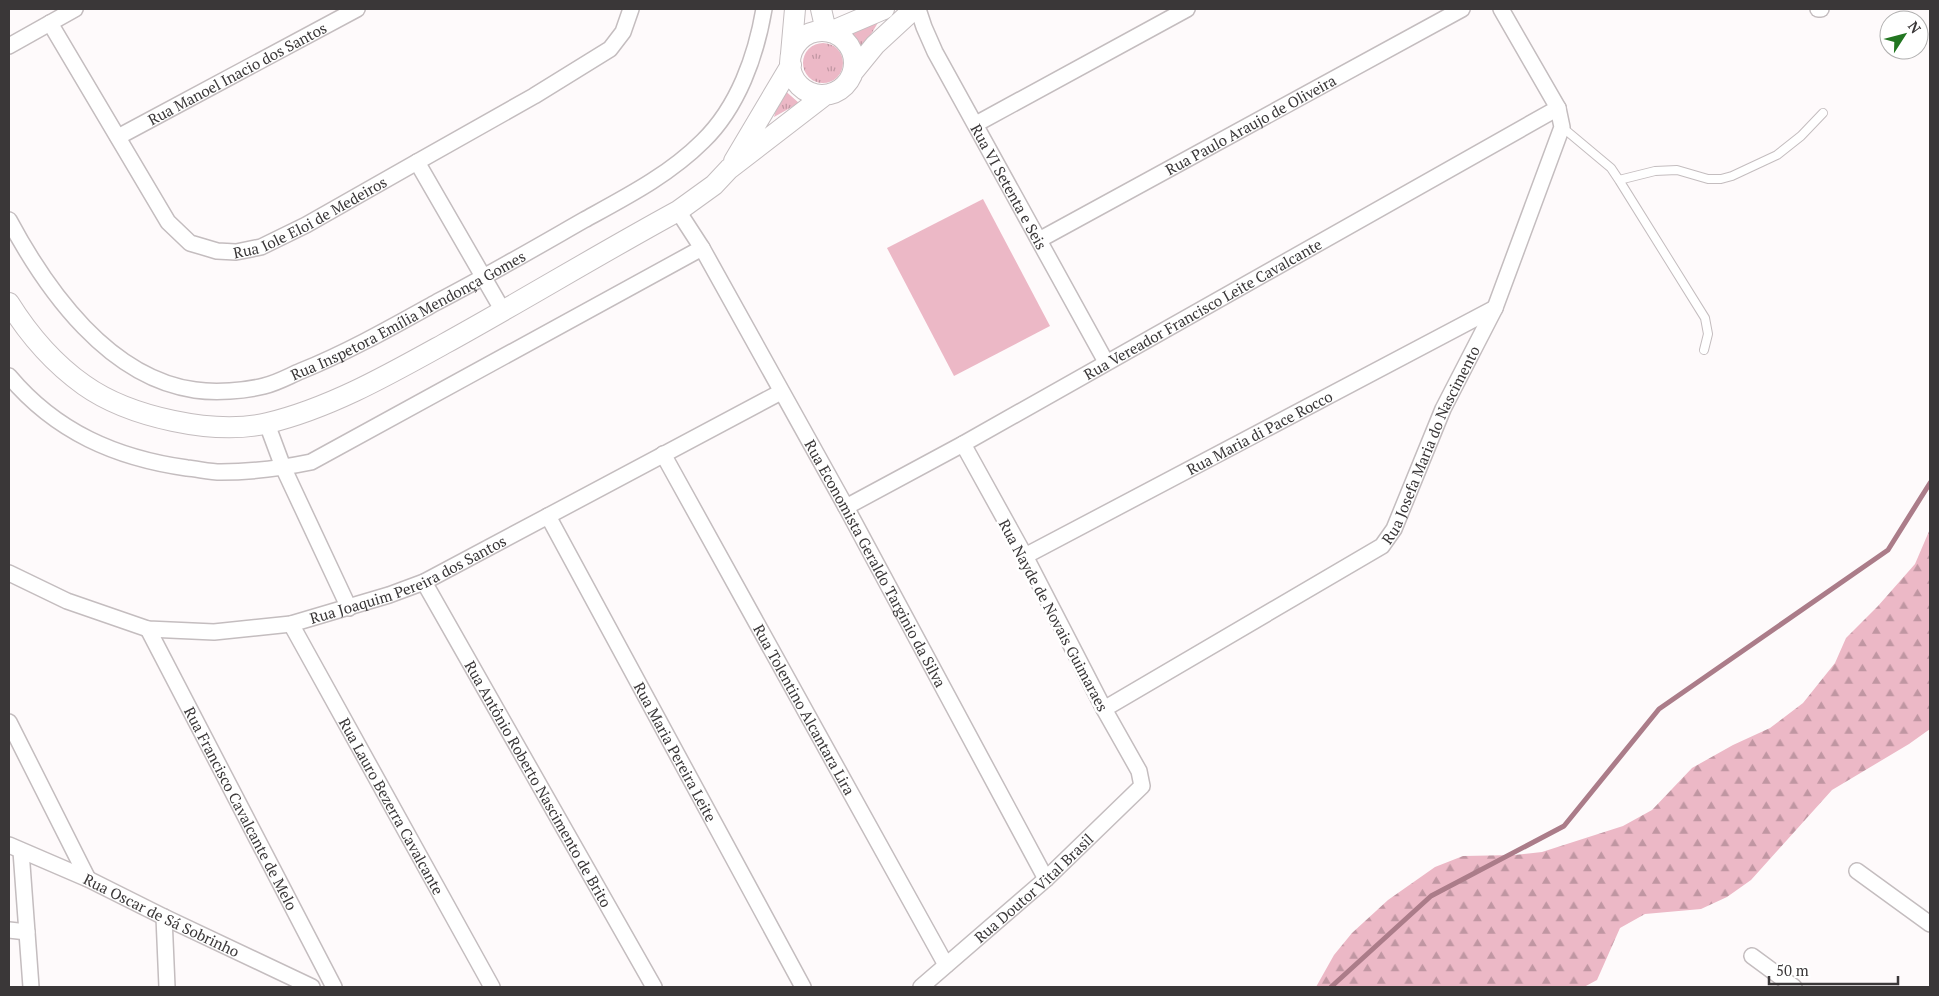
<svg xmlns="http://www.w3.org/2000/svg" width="1939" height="996" viewBox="0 0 1939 996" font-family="'PT Serif',serif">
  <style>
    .grass { fill: url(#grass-tufts) }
    .forest { fill: url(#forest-firs) }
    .pitch { fill: #ecb8c6 }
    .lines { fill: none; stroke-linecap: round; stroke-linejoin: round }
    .stream { stroke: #ab7c89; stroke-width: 5 }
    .service-casing { stroke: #c4bdbf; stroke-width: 10 }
    .minor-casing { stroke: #c4bdbf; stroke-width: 18 }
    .secondary-casing { stroke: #c4bdbf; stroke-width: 22 }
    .service { stroke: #fff; stroke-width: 8 }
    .minor { stroke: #fff; stroke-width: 15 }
    .secondary { stroke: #fff; stroke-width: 20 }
    .labels { text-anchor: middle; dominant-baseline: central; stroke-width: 5; stroke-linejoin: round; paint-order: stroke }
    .street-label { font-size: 15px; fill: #3a3738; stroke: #fff }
  </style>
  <defs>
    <pattern id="grass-tufts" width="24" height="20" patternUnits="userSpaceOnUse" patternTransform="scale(1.25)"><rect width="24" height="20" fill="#ecb8c6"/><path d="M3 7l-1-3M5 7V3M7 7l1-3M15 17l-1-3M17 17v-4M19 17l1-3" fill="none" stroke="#c096a2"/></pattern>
    <pattern id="forest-firs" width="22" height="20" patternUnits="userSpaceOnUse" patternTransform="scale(1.25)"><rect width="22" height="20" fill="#ecb8c6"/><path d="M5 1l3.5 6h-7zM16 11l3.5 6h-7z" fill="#c096a2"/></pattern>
  </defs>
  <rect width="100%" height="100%" fill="#fefafb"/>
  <path class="grass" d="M879,21L861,51L849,34Z
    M803 63a20 20 0 1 1 40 0a20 20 0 1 1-40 0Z
    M782,88L799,103L774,117Z"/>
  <path class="forest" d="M1930,529V729L1909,744L1832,790L1751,880L1727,897L1701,909L1645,914L1620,928L1597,980L1584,987H1316L1334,955L1352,933L1388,900L1435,867L1463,856L1515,855L1542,852L1623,826L1652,810L1692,768L1733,745L1770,728L1803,703L1835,663L1846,638L1878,606L1915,564Z"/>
  <path class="pitch" d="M983,199L1050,326L954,376L887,248Z"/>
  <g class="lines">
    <path class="stream" d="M1331,987L1431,896L1564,826L1659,709L1888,550L1930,483"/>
    <defs>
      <path id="service" d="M1562,127L1611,168L1619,180L1705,318L1708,334L1704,350
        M1619,180L1655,171L1677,170L1708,179H1721L1732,176L1777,155L1801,136L1823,113"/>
      <g id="minor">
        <path id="s1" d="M918,9L924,27L935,52L1106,362"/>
        <path d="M1818,9H1821"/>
        <path id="s2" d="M50,23L168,222L190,243L217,251L236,252L261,247L306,225L417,162L534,96L610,49L623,32L631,9"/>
        <path d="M9,46L75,9"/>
        <path d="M976,124L1187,9"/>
        <path id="s3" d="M118,137L357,9"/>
        <path d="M417,162L503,311"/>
        <path id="s4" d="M9,220C47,291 109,378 195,390C216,393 244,391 264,386C277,383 289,376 301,371C348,352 392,327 437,302C487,276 535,248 584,220C626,197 669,175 703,141C738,107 756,56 764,9"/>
        <path id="s5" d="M1039,240L1462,9"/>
        <path id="s6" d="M702,248L846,507L1046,879"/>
        <path d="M9,376C56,432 116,458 187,468C198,469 210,472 221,472C251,472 282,468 311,462L702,248L678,211"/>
        <path d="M267,424L283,467L349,608"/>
        <path id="s7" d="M663,454L946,965"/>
        <path id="s8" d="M846,507L963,444L1558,108"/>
        <path id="s9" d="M548,516L803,987"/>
        <path id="s10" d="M1025,556L1495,308"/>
        <path id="s11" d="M9,573L67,601L148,629L214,632L291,624L389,595L424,582L781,392"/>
        <path id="s12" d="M424,582L654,987"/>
        <path id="s13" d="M291,624L492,987"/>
        <path id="s14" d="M148,629L334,987"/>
        <path id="s15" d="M1104,709L1382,546L1394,529L1443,409L1495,308L1562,127L1558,108L1501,9"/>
        <path d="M9,722L88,879"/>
        <path id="s16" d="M9,845L88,879L164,917L312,987"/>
        <path d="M21,851L31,987"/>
        <path d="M1857,871L1930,924"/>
        <path d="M164,917L167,987"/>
        <path d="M9,930L27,932"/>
        <path d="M1752,956L1794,987"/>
        <path id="s17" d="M921,987L1046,879L1142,786L1139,771L1104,709L1025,556L963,444"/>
      </g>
      <path id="secondary" d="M821,9L826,31
        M790 63a32 32 0 1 1 64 0a32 32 0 1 1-64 0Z
        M830,32L884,9
        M791,54L795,9
        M853,72L875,45L914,9
        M734,161L791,65
        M9,303C29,335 53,363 84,385C129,417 215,436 268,423C330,408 388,375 444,344C522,301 599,254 678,211L714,185L729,169L825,95"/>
    </defs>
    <use href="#service" class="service-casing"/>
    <use href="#minor" class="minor-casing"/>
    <use href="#secondary" class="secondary-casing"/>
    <use href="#service" class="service"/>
    <use href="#minor" class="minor"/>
    <use href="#secondary" class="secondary"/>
  </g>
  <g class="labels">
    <g class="street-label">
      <text stroke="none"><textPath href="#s3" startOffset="135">Rua Manoel Inacio dos Santos</textPath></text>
      <text stroke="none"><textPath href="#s5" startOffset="241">Rua Paulo Araujo de Oliveira</textPath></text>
      <text stroke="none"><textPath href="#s1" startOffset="200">Rua VI Setenta e Seis</textPath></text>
      <text stroke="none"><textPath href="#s2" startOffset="391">Rua Iole Eloi de Medeiros</textPath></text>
      <text stroke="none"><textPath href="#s8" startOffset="408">Rua Vereador Francisco Leite Cavalcante</textPath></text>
      <text stroke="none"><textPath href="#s4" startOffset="491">Rua Inspetora Emília Mendonça Gomes</textPath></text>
      <text stroke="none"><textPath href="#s10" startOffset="265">Rua Maria di Pace Rocco</textPath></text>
      <text stroke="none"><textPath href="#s15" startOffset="435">Rua Josefa Maria do Nascimento</textPath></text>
      <text stroke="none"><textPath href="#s6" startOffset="360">Rua Economista Geraldo Targinio da Silva</textPath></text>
      <text stroke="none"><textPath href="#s11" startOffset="419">Rua Joaquim Pereira dos Santos</textPath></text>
      <text transform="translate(1054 615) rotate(62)">Rua Nayde de Novais Guimaraes</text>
      <text stroke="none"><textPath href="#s7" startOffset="292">Rua Tolentino Alcantara Lira</textPath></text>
      <text stroke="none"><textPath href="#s9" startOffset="268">Rua Maria Pereira Leite</textPath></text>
      <text stroke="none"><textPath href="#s12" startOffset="232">Rua Antônio Roberto Nascimento de Brito</textPath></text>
      <text stroke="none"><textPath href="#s13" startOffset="208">Rua Lauro Bezerra Cavalcante</textPath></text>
      <text stroke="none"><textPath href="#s14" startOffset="202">Rua Francisco Cavalcante de Melo</textPath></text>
      <text stroke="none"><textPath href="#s17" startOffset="150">Rua Doutor Vital Brasil</textPath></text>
      <text stroke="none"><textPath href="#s16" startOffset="168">Rua Oscar de Sá Sobrinho</textPath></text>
    </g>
  </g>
  <rect width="1939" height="996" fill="none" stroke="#3a3738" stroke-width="20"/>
  <g transform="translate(1904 35) rotate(54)"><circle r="24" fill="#ffffff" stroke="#b0afaf"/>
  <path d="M0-4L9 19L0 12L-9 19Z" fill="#227621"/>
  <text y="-8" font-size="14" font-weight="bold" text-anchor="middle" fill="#3a3738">N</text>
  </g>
  <path d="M1769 976v8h129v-8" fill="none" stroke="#3a3738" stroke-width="2.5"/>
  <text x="1776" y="976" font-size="15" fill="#3a3738" stroke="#ffffff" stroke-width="4" paint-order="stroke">50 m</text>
</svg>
